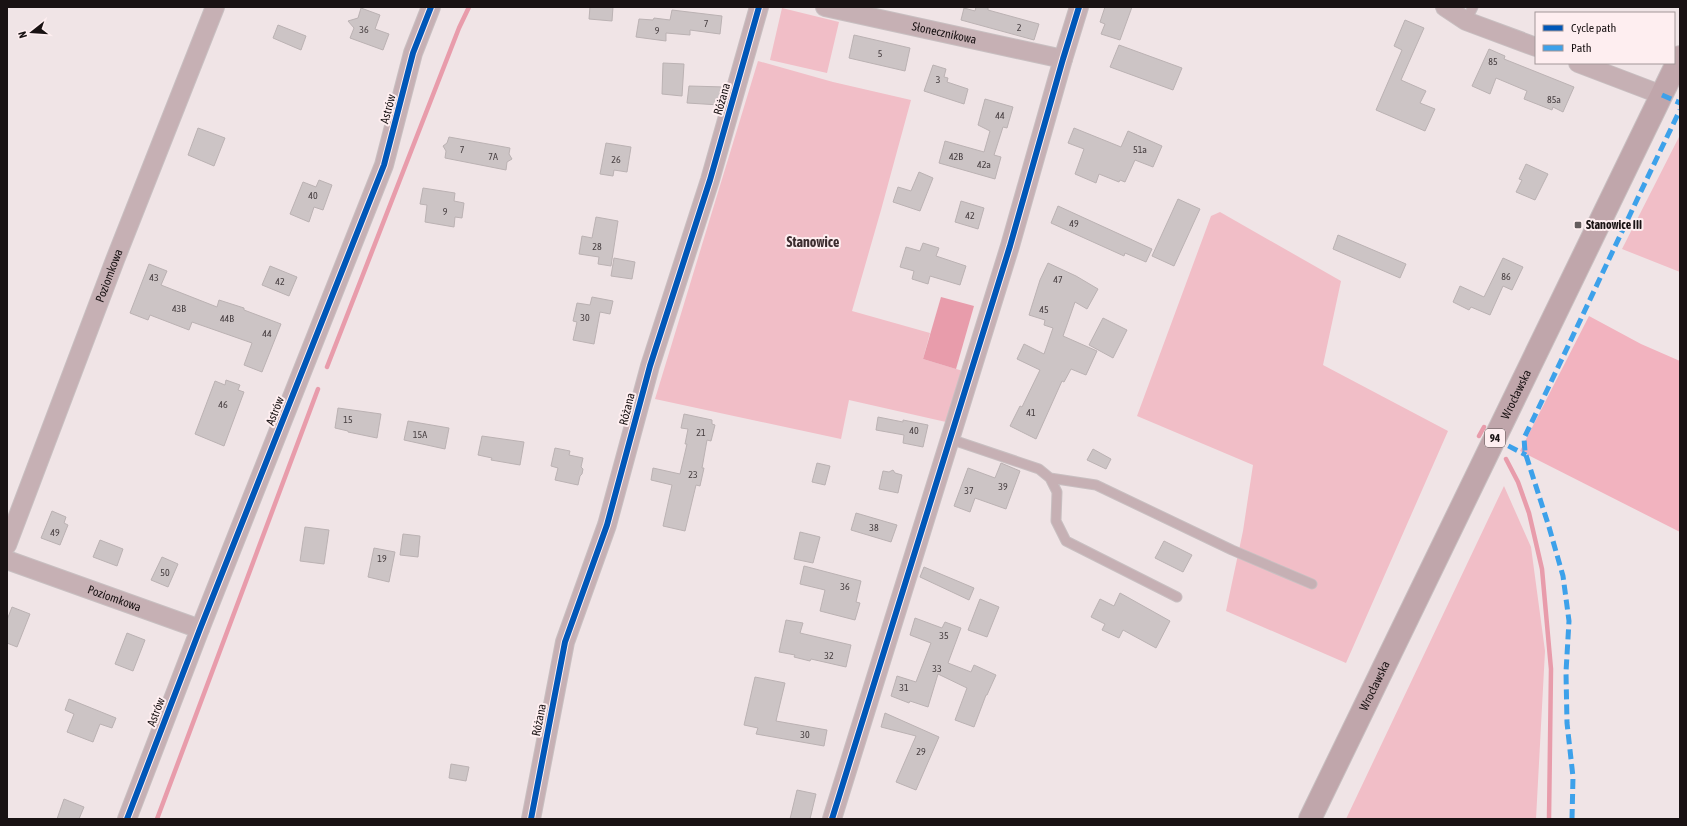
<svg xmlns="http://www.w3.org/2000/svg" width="1687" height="826" viewBox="0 0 1687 826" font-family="'Asap Condensed',sans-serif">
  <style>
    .green { fill: #f1bec7 }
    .forest { fill: #f2b3bf }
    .water { fill: #e89cab }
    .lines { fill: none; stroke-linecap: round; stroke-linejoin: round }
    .stream { stroke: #e89cab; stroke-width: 4.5 }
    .building { fill: #ccc4c5; stroke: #bbb2b3 }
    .service-casing { stroke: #c8bfc1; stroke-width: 11 }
    .minor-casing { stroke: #c8bfc1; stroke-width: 20 }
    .primary-casing { stroke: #c8bfc1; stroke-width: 24 }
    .service { stroke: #c6b0b4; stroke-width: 9 }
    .minor { stroke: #c6b0b4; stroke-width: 18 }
    .primary { stroke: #c0a6ab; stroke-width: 22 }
    .quiet { stroke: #3da1ea; stroke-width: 5; stroke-dasharray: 10 5; stroke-linecap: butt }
    .cycleway-casing { stroke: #feeef0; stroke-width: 8 }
    .cycleway { stroke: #0057b8; stroke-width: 6 }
    .poi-dot { fill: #645c5d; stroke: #feeef0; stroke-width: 1.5 }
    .labels { text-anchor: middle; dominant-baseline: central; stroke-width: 4; stroke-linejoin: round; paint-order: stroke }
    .number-label { font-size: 10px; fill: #463e40 }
    .shield { fill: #feeef0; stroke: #5e5455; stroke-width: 1 }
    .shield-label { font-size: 11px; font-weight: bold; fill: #191213 }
    .street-label { font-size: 12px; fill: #191213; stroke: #feeef0 }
    .poi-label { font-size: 12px; font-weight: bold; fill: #191213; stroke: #feeef0; text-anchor: start }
    .quarter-label { font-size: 14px; font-weight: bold; fill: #3c2d2f; stroke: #feeef0 }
  </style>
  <rect width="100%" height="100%" fill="#f0e4e6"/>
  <path class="green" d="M782,8L839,22L827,73L770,60Z
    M758,61L833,82L911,100L881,210L852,311L930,333L923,359L963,371L946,422L849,400L841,439L655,399Z
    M1680,135V272L1622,249Z
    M1220,212L1341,281L1323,365L1448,431L1346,663L1226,611L1243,531L1253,465L1137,416L1211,216Z
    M1504,486L1531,547L1545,651L1536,819H1346Z"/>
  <path class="forest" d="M1589,316L1641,344L1680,361V532L1520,451Z"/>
  <path class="water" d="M941,297L974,306L956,369L923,359Z"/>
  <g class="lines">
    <path class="stream" d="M327,367L459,28L469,7
      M1479,436L1484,427
      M1506,459L1518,482L1529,513L1542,569L1551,669L1549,819
      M157,819L318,389"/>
  </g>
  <path class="building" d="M590,7H613L612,21L589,19Z
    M976,7H988V10L1039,24L1034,40L961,20L964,8L975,11Z
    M1105,7H1132L1120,40L1101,34L1105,24L1100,22Z
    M361,8L380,15L375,29L389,34L383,50L350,38L354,28L348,21L358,18Z
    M672,10L722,16L720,34L690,30V35L666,33V41L636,37L639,19L653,20L654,18L670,20Z
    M1405,20L1424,28L1401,80L1426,91L1420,103L1435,109L1425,131L1376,110L1402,50L1394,46Z
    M278,25L306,36L301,50L273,38Z
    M854,35L910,48L905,71L849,58Z
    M1119,45L1182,68L1173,90L1110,67Z
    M1489,49L1505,56L1504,59L1574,87L1563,112L1553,107L1552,110L1524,99L1527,91L1496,78L1490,94L1472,86Z
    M663,63L684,64L682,96L662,94Z
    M933,65L946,69L944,77L948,78L947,82L968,89L964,104L924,91Z
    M689,86L725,87L720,105L687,103Z
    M985,99L1013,107L1007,128L1003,127L994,155L1001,157L995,179L939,163L945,141L984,152L990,131L978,125Z
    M198,128L225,138L214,166L188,155Z
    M1074,128L1121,147L1128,131L1162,146L1153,167L1135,160L1125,182L1120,180L1119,182L1099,174L1096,183L1075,174L1084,149L1068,143Z
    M449,137L510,148L509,154L512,159L507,162L506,170L445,158L446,151L443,146L447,143Z
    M606,143L631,147L627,172L614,170L613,176L600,174Z
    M1526,164L1548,174L1535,200L1516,192L1522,180L1519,179Z
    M919,172L933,178L920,211L893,202L898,187L911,191Z
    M319,180L332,185L323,210L314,207L309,222L290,214L303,182L316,187Z
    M423,188L455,193L454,201L464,203L462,218L455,217L454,227L425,222L427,205L420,204Z
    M1178,199L1200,209L1174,266L1152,256Z
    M961,201L984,208L978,229L955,222Z
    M1058,206L1152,249L1146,262L1125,253L1124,256L1051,223Z
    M596,217L618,221L611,266L598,264L599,257L579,254L582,236L592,238Z
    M1338,235L1406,264L1400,278L1333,249Z
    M923,243L939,248L936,256L966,266L960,285L930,276L928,284L912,279L914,271L900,267L906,247L920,251Z
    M614,258L635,262L632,279L611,276Z
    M1503,258L1523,267L1512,290L1503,286L1490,315L1471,307L1469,310L1453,302L1460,286L1484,297Z
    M1048,263L1076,276L1098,289L1087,309L1075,302L1063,336L1097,351L1086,375L1071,369L1064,382L1062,381L1036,439L1010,426L1020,406L1022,407L1040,370L1017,359L1024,344L1044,354L1053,328L1044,325L1045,320L1029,315L1040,280Z
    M149,264L167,271L161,285L217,307L219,300L244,308V310L281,324L262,372L244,365L252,343L192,322L189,330L150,315L148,320L130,313Z
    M270,266L297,277L289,296L262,285Z
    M592,297L613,301L610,314L600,312L594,344L573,340L577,322L573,321L577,303L590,305Z
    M1103,318L1127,330L1113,358L1089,345Z
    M226,380L240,385L238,390L244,392L224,446L195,434L215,381L225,385Z
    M338,408L381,414L377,438L348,432V431L335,428Z
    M684,414L712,420V424L715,425L711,441L707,440L702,468H704L700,486L696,485L685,531L663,526L672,485L651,480L653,468L680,474L687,444H685L688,429L681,428Z
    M878,417L903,422V420L928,425L923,447L903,443L904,435L876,430Z
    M408,421L449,428L445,449L404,440Z
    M482,436L524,442L520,465L491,460L492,458L478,455Z
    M555,448L570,451L569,455L583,458L581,467L583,469L582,474L580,476L578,485L555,480L558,468L551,466Z
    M1093,449L1111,459L1106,469L1087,460Z
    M817,463L830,466L825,485L812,482Z
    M1001,463L1020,471L1006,509L975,498L970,512L954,506L968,468L995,478Z
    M893,470L895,473L902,475L898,493L879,489L883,471L889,472Z
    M52,511L66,517L64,523L68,525L60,545L41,538Z
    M856,513L897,525L891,542L851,530Z
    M305,527L329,530L324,564L300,561Z
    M800,532L820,537L813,563L794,559Z
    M403,534L420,536L418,557L400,555Z
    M100,540L123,549L117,566L93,557Z
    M1164,541L1192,555L1183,572L1155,558Z
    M374,548L395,552L389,582L368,577Z
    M162,557L178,564L168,587L151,580Z
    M804,566L861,581L856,602L860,603L855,620L820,611L825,590L800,584Z
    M924,567L974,588L969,600L920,577Z
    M1120,593L1170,621L1156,648L1123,630L1119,638L1102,630L1105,624L1091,617L1100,599L1114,606Z
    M980,599L999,607L987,637L968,630Z
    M12,607L30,614L17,647L7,643V620Z
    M915,618L942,628L945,622L961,628L948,663L971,672L974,665L996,675L987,695H986L974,727L955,720L967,688L938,674L928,707L910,701L909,703L891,696L897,676L916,682L931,643L910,635Z
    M786,620L803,623L800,633L851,645L846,667L811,659L810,661L794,657L795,655L779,652Z
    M127,633L145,640L133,671L115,664Z
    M755,677L785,683L776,721L827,730L824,746L756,734L758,728L744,725Z
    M69,699L116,718L112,728L100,724L93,742L67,732L74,714L65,710Z
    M885,713L939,737L916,790L896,782L916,736L881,727Z
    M451,764L469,767L466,781L449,778Z
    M797,790L816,794L810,819H790Z
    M64,799L84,807L79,819H57Z"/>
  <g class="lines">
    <defs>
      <path id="service" d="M1466,21L1473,7
        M950,439L1039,469L1050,478L1057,492L1056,521L1066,541L1177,597
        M1050,478L1096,485L1232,550L1312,584"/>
      <g id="minor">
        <path id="s1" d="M825,7L1063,59"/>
        <path d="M1445,7L1466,21L1536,47"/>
        <path d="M1578,63L1662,95"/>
        <path id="s2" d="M7,545L115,260L215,7"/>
        <path id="s3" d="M7,560L200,629"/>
        <path d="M127,819L200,629L384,165L413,53L431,7"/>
        <path d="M531,819L565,642L607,525L650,366L710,180L759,7"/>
        <path d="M832,819L1010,246L1063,59L1079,7"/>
      </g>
      <g id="primary">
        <path id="s4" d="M1310,819L1680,57"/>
      </g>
    </defs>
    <use href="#service" class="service-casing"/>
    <use href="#minor" class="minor-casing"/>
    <use href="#primary" class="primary-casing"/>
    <use href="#service" class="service"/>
    <use href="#minor" class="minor"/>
    <use href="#primary" class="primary"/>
    <path class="quiet" d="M1662,95L1680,103
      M1495,439L1526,455
      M1572,819L1573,777L1567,723L1566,672L1569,621L1563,576L1549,527L1525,452L1524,438C1577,329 1627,219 1680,110"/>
    <defs>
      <path id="cycleway" d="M127,819L200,629L384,165L413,53L431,7
        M531,819L565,642L607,525L650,366L710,180L759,7
        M832,819L1010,246L1063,59L1079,7"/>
    </defs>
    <use href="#cycleway" class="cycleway-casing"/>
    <use href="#cycleway" class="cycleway"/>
  </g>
  <rect class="poi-dot" x="1574" y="221" width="8" height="8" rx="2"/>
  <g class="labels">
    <g class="number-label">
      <text x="706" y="23">7</text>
      <text x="1019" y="27">2</text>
      <text x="364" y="29">36</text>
      <text x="657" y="30">9</text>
      <text x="880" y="53">5</text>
      <text x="1493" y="61">85</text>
      <text x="938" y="79">3</text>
      <text x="1554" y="99">85a</text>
      <text x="1000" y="115">44</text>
      <text x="462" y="149">7</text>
      <text x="1140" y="149">51a</text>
      <text x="493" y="156">7A</text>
      <text x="956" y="156">42B</text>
      <text x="616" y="159">26</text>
      <text x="984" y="164">42a</text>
      <text x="313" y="195">40</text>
      <text x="445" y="211">9</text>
      <text x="970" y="215">42</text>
      <text x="1074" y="223">49</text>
      <text x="597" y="246">28</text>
      <text x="1506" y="276">86</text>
      <text x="154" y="277">43</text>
      <text x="1058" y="279">47</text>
      <text x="280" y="281">42</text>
      <text x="179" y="308">43B</text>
      <text x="1044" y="309">45</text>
      <text x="585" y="317">30</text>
      <text x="227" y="318">44B</text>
      <text x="267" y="333">44</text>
      <text x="223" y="404">46</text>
      <text x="1031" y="412">41</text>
      <text x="348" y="419">15</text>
      <text x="914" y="430">40</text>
      <text x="701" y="432">21</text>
      <text x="420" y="434">15A</text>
      <text x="693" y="474">23</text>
      <text x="1003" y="486">39</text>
      <text x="969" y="490">37</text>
      <text x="874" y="527">38</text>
      <text x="55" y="532">49</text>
      <text x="382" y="558">19</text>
      <text x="165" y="572">50</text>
      <text x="845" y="586">36</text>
      <text x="944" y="635">35</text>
      <text x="829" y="655">32</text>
      <text x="937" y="668">33</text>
      <text x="904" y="687">31</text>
      <text x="805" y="734">30</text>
      <text x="921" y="751">29</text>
    </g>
    <rect class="shield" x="1485" y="429" width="20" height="18" rx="3"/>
    <g class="shield-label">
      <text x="1495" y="438">94</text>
    </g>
    <g class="street-label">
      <text stroke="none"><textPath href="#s1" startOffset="122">Słonecznikowa</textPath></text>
      <text transform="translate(722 99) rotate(-74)">Różana</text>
      <text transform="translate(388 109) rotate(-75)">Astrów</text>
      <text stroke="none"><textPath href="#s2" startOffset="288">Poziomkowa</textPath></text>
      <text stroke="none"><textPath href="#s4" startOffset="472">Wrocławska</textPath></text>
      <text transform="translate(627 409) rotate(-76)">Różana</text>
      <text transform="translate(275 411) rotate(-68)">Astrów</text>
      <text stroke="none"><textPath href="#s3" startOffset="114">Poziomkowa</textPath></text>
      <text stroke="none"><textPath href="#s4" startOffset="148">Wrocławska</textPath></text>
      <text transform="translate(156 712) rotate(-69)">Astrów</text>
      <text transform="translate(539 720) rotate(-79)">Różana</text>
    </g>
    <g class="poi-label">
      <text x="1586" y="225">Stanowice III</text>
    </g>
    <g class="quarter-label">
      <text x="813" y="242">Stanowice</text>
    </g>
  </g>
  <rect width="1687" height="826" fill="none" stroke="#191213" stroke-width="16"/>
  <rect x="1535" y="12" width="140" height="52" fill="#feeef0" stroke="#a29698"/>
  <rect x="1543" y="25" width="20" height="6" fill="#0057b8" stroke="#a29698"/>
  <text x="1571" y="32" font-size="12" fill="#191213">Cycle path</text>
  <rect x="1543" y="45" width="20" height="6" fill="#3da1ea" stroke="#a29698"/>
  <text x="1571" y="52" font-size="12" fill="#191213">Path</text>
  <g transform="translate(32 32) rotate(253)" stroke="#feeef0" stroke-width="3" paint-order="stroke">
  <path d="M0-3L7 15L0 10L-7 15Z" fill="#191213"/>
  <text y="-6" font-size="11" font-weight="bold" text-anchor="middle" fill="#191213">N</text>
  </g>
</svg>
